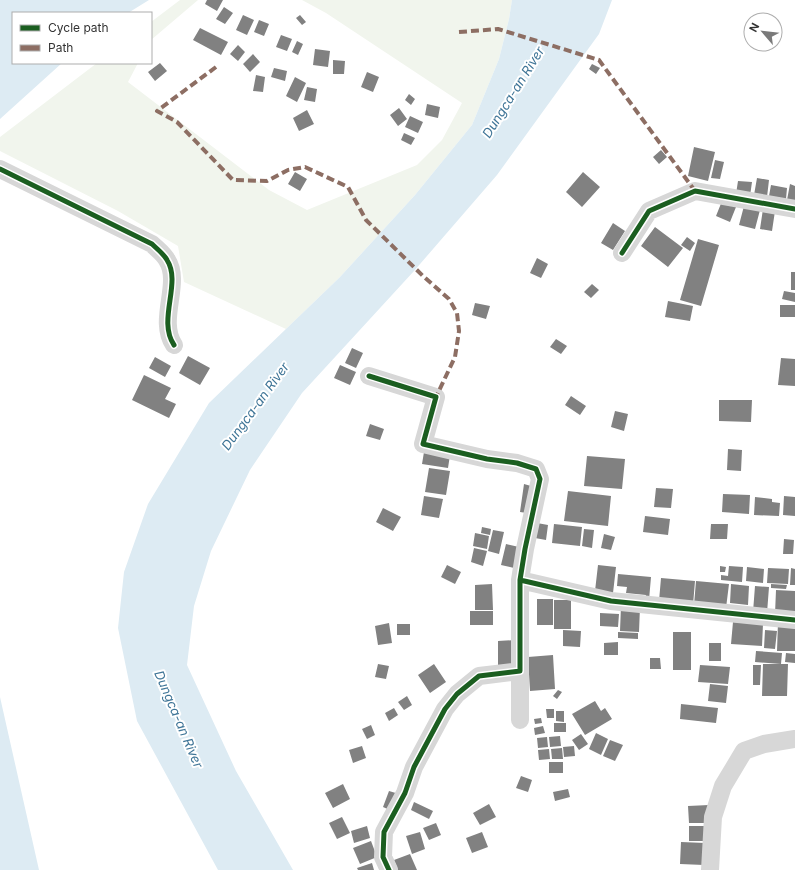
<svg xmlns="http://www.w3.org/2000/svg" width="795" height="870" viewBox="0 0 795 870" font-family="Inter,sans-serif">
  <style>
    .green { fill: #f1f5ed }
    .water { fill: #ddebf3 }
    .building { fill: #818181 }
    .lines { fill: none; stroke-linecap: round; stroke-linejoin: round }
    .minor { stroke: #d7d7d7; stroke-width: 18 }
    .quiet { stroke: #8d6e63; stroke-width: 4; stroke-dasharray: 8 4; stroke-linecap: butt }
    .cycleway-casing { stroke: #fff; stroke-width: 8 }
    .cycleway { stroke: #1b5e20; stroke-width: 5 }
    .labels { text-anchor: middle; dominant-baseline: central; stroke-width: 4; stroke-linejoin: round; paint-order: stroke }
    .water-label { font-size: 13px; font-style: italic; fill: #3f7597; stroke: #fff }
  </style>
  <rect width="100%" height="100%" fill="#fff"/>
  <path class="green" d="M180,0H198L151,40V22Z
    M302,0H512L509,19L499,59L472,125L415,195L340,277L286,329L184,282L178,246L118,211L0,151V137L97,63H138L128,82L269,190L307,210L417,165L442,140L462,103L326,13Z"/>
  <path class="water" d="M0,0H149L128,13H13V63H62L0,119Z
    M512,0H612L599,34L497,175L414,271L302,393L250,470L211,551L194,606L187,665L236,771L293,870H218L137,721L118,628L124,572L148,504L209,403L340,277L415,195L472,125L499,59L509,19Z
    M0,697L39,870H0Z"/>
  <path class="building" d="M207,0H223L217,11L205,4Z
    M224,7L233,13L225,24L216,19Z
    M243,15L254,20L247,35L236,30Z
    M300,15L306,22L302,25L296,18Z
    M259,20L269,24L264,36L254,32Z
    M200,28L228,42L221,55L193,40Z
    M281,35L292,39L287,51L276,47Z
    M297,41L303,44L298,55L292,52Z
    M238,45L245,52L238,61L230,54Z
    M315,49L330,51L328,67L313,65Z
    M253,54L260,62L250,72L243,64Z
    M333,60L345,61L344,74H333Z
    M160,63L167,71L155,81L148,72Z
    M592,64L600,68L596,74L589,69Z
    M274,68L287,71L285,81L271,77Z
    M367,72L379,77L373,92L361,87Z
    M256,75L265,77L263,92L253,91Z
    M295,77L306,83L297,102L286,96Z
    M307,87L317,89L315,102L304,100Z
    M409,94L415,99L411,105L405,100Z
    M427,104L440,107L438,118L425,115Z
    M399,108L407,119L398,126L390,115Z
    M307,110L314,124L299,131L293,118Z
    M410,116L423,122L418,133L405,127Z
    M404,133L415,138L411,145L401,140Z
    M694,147L715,152L708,181L688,176Z
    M661,150L667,157L659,164L653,157Z
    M715,160L724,162L720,179L711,178Z
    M295,172L307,179L300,191L288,184Z
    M583,172L600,187L582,207L566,192Z
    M757,178L769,180L767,197L754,195Z
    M738,181L752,182L750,196L736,194Z
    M790,184L795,186V201L787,200Z
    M771,185L787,188L786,199L769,196Z
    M722,201L736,207L730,222L716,216Z
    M744,206L760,210L755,229L739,225Z
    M763,209L775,211L772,231L760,229Z
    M613,223L625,231L613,250L601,243Z
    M655,227L683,248L668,267L641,246Z
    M687,237L695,243L690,251L681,245Z
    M698,239L719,245L701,306L680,300Z
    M537,258L548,264L541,278L530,273Z
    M791,272H795V290H791Z
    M592,284L599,290L591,298L584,292Z
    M784,291L795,293V302L782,299Z
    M668,301L693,306L690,321L665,317Z
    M475,303L490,306L486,319L472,315Z
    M780,305H795V317H780Z
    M556,339L567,346L561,354L550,347Z
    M352,348L363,353L356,368L345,363Z
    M188,356L210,368L200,385L179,373Z
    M155,357L171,366L165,377L149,368Z
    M781,358L795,359V386L778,385Z
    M340,365L356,372L350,385L334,378Z
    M144,375L171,388L165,399L176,404L169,418L132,400Z
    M571,396L586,406L580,415L565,405Z
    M719,400H752L751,422L719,421Z
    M615,411L628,414L624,431L611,427Z
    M370,424L384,429L380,440L366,436Z
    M728,449L742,450L741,471L727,470Z
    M424,452L450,455L448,468L422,464Z
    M587,456L625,459L622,489L584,486Z
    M429,468L450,471L446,495L425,492Z
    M524,484L531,486L527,513L520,512Z
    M656,488L673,489L671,508L654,507Z
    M568,491L611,496L608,526L564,521Z
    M723,494L750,495L749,514L722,512Z
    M424,496L443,499L439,518L421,515Z
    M784,496L795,497V516L783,515Z
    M755,497L772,499V502L780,503L779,516L754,515Z
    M383,508L401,517L393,531L376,522Z
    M645,516L670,519L668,535L643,532Z
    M537,523L548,525L546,540L535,538Z
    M554,524L582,527L580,546L552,543Z
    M711,524H728L727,539H710Z
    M482,527L491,529L490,535L481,533Z
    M584,529L594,530L592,548L582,546Z
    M493,530L504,532L499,554L488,551Z
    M475,533L489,536L487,549L473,546Z
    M604,534L615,537L611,550L601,548Z
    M784,539L794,540L793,554H783Z
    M506,544L519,547L514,568L501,565Z
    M474,548L487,551L483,566L471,562Z
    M447,565L461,572L455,584L441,577Z
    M598,565L616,567L613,593L595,591Z
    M720,566L726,567L725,572H720Z
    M729,566L743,567L742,582L721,580V575L728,576Z
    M747,567L764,569L763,583L746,581Z
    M768,568L789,569L788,584L767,583Z
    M791,568L795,569V585H790Z
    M618,574L651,577L649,600L645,599L646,595L626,593L627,587L617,586Z
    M661,578L695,581L693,605L659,601Z
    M696,581L729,584L726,608L694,605Z
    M492,584L493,610H475V585Z
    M731,584L749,586L748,605L730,603Z
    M771,584L787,585L786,589L771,588Z
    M755,586L769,587L767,613L753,612Z
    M776,590L795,591V615L775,614Z
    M537,599H553V625H537Z
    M554,600H571V629H554Z
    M621,606L640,607L639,632L620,631Z
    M470,611H493V625H470Z
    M600,613L619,614L618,627L600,626Z
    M733,622L763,624L762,646L731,644Z
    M778,622H795V651H777Z
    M389,623L392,643L378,645L375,626Z
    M397,624H410V635H397Z
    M563,630L581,631L580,647L563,646Z
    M765,630L777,631L775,649L764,648Z
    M618,632L638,633V639L618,638Z
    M673,632H691V670H673Z
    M516,640V666H498V641Z
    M618,642V655H604V643Z
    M709,643H721V661H709Z
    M756,651L782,653L781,664L755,662Z
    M786,653L795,654V663L785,662Z
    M553,655L555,689L530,691L528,657Z
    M650,658H660L661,669H650Z
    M378,664L389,666L386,679L375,677Z
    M434,664L446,682L430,693L418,675Z
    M763,664H788L787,696H762Z
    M700,665L730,667L728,684L698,682Z
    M753,665H761L760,685H753Z
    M710,684L728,686L726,703L708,701Z
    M558,690L562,692L557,699L553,696Z
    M407,696L412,705L404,710L398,702Z
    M595,701L601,711L605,708L612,719L585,735L572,714Z
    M681,704L718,708L716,723L680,719Z
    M394,708L398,715L389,721L385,713Z
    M546,709H554V718H547Z
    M556,711H564V722L556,721Z
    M541,718L542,723L535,724L534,719Z
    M554,723H566V732H554Z
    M371,725L375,735L367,739L362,729Z
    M543,726L545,733L535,735L534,728Z
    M596,733L608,739L601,755L589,749Z
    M581,734L588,744L579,750L572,740Z
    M560,736L561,746L550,747L549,737Z
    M547,737L548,747L538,748L537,738Z
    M610,740L623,745L615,761L603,756Z
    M362,746L366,758L353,763L349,750Z
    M574,746L575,756L564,757L563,747Z
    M562,748L563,759H552L551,749Z
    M549,749L550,759L539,760L538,750Z
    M549,762H563V773H549Z
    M521,776L532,780L528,792L516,788Z
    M343,784L350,799L333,808L325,793Z
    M568,789L570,797L555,801L553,792Z
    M389,791L399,794L392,811L383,807Z
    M414,802L433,811L429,819L411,810Z
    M489,804L496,817L480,825L473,813Z
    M709,805L710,823H689L688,806Z
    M342,817L350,833L337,839L329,823Z
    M436,823L441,835L429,840L423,828Z
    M367,826L370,838L354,843L351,831Z
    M689,826H708V841H689Z
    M420,832L425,849L412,854L406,836Z
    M482,832L488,847L472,853L466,838Z
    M371,841L377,857L360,864L353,848Z
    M681,842L705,843L704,865L680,864Z
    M410,854L417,870H398L394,860Z
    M372,863L374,870H358L357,868Z"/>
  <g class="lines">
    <path class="minor" d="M0,169L152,244C157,249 164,254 167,260C182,283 157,320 174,345
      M622,253L649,211L695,191L795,209
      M369,376L436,397L423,444L487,459L517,463L536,469L540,479L525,549L520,580V671L479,676L457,694L445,709L414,767L405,793L384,832L383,857L389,870
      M520,580L611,601L795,620
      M520,671V720
      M710,870L713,817L723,786L744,751L764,744L795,739"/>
    <path class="quiet" d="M459,32L498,29L599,60L695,191
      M216,67L157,111L177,122L233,180L267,181L288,170L305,167L348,187L366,220L423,276L449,299L457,313L459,331L455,357L436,397"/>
    <defs>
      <path id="cycleway" d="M0,169L152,244C157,249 164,254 167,260C182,283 157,320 174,345
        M622,253L649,211L695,191L795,209
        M369,376L436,397L423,444L487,459L517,463L536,469L540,479L525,549L520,580V671L479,676L457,694L445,709L414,767L405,793L384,832L383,857L389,870
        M520,580L611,601L795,620"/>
    </defs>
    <use href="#cycleway" class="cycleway-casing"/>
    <use href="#cycleway" class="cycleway"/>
  </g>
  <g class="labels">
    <g class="water-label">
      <text transform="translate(513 92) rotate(-58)">Dungca-an River</text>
      <text transform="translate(255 406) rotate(-54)">Dungca-an River</text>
      <text transform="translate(179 719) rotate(67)">Dungca-an River</text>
    </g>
  </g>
  <rect x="12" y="12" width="140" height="52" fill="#ffffff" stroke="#adadad"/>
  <rect x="20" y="25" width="20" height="6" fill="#1b5e20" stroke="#adadad"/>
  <text x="48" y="32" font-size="12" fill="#333333">Cycle path</text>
  <rect x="20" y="45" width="20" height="6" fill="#8d6e63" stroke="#adadad"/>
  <text x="48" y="52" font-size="12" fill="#333333">Path</text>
  <g transform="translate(763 32) rotate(298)"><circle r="19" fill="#ffffff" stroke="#adadad"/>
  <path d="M0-3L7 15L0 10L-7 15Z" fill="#7a7a7a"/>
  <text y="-6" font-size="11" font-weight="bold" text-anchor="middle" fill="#333333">N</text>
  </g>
</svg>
